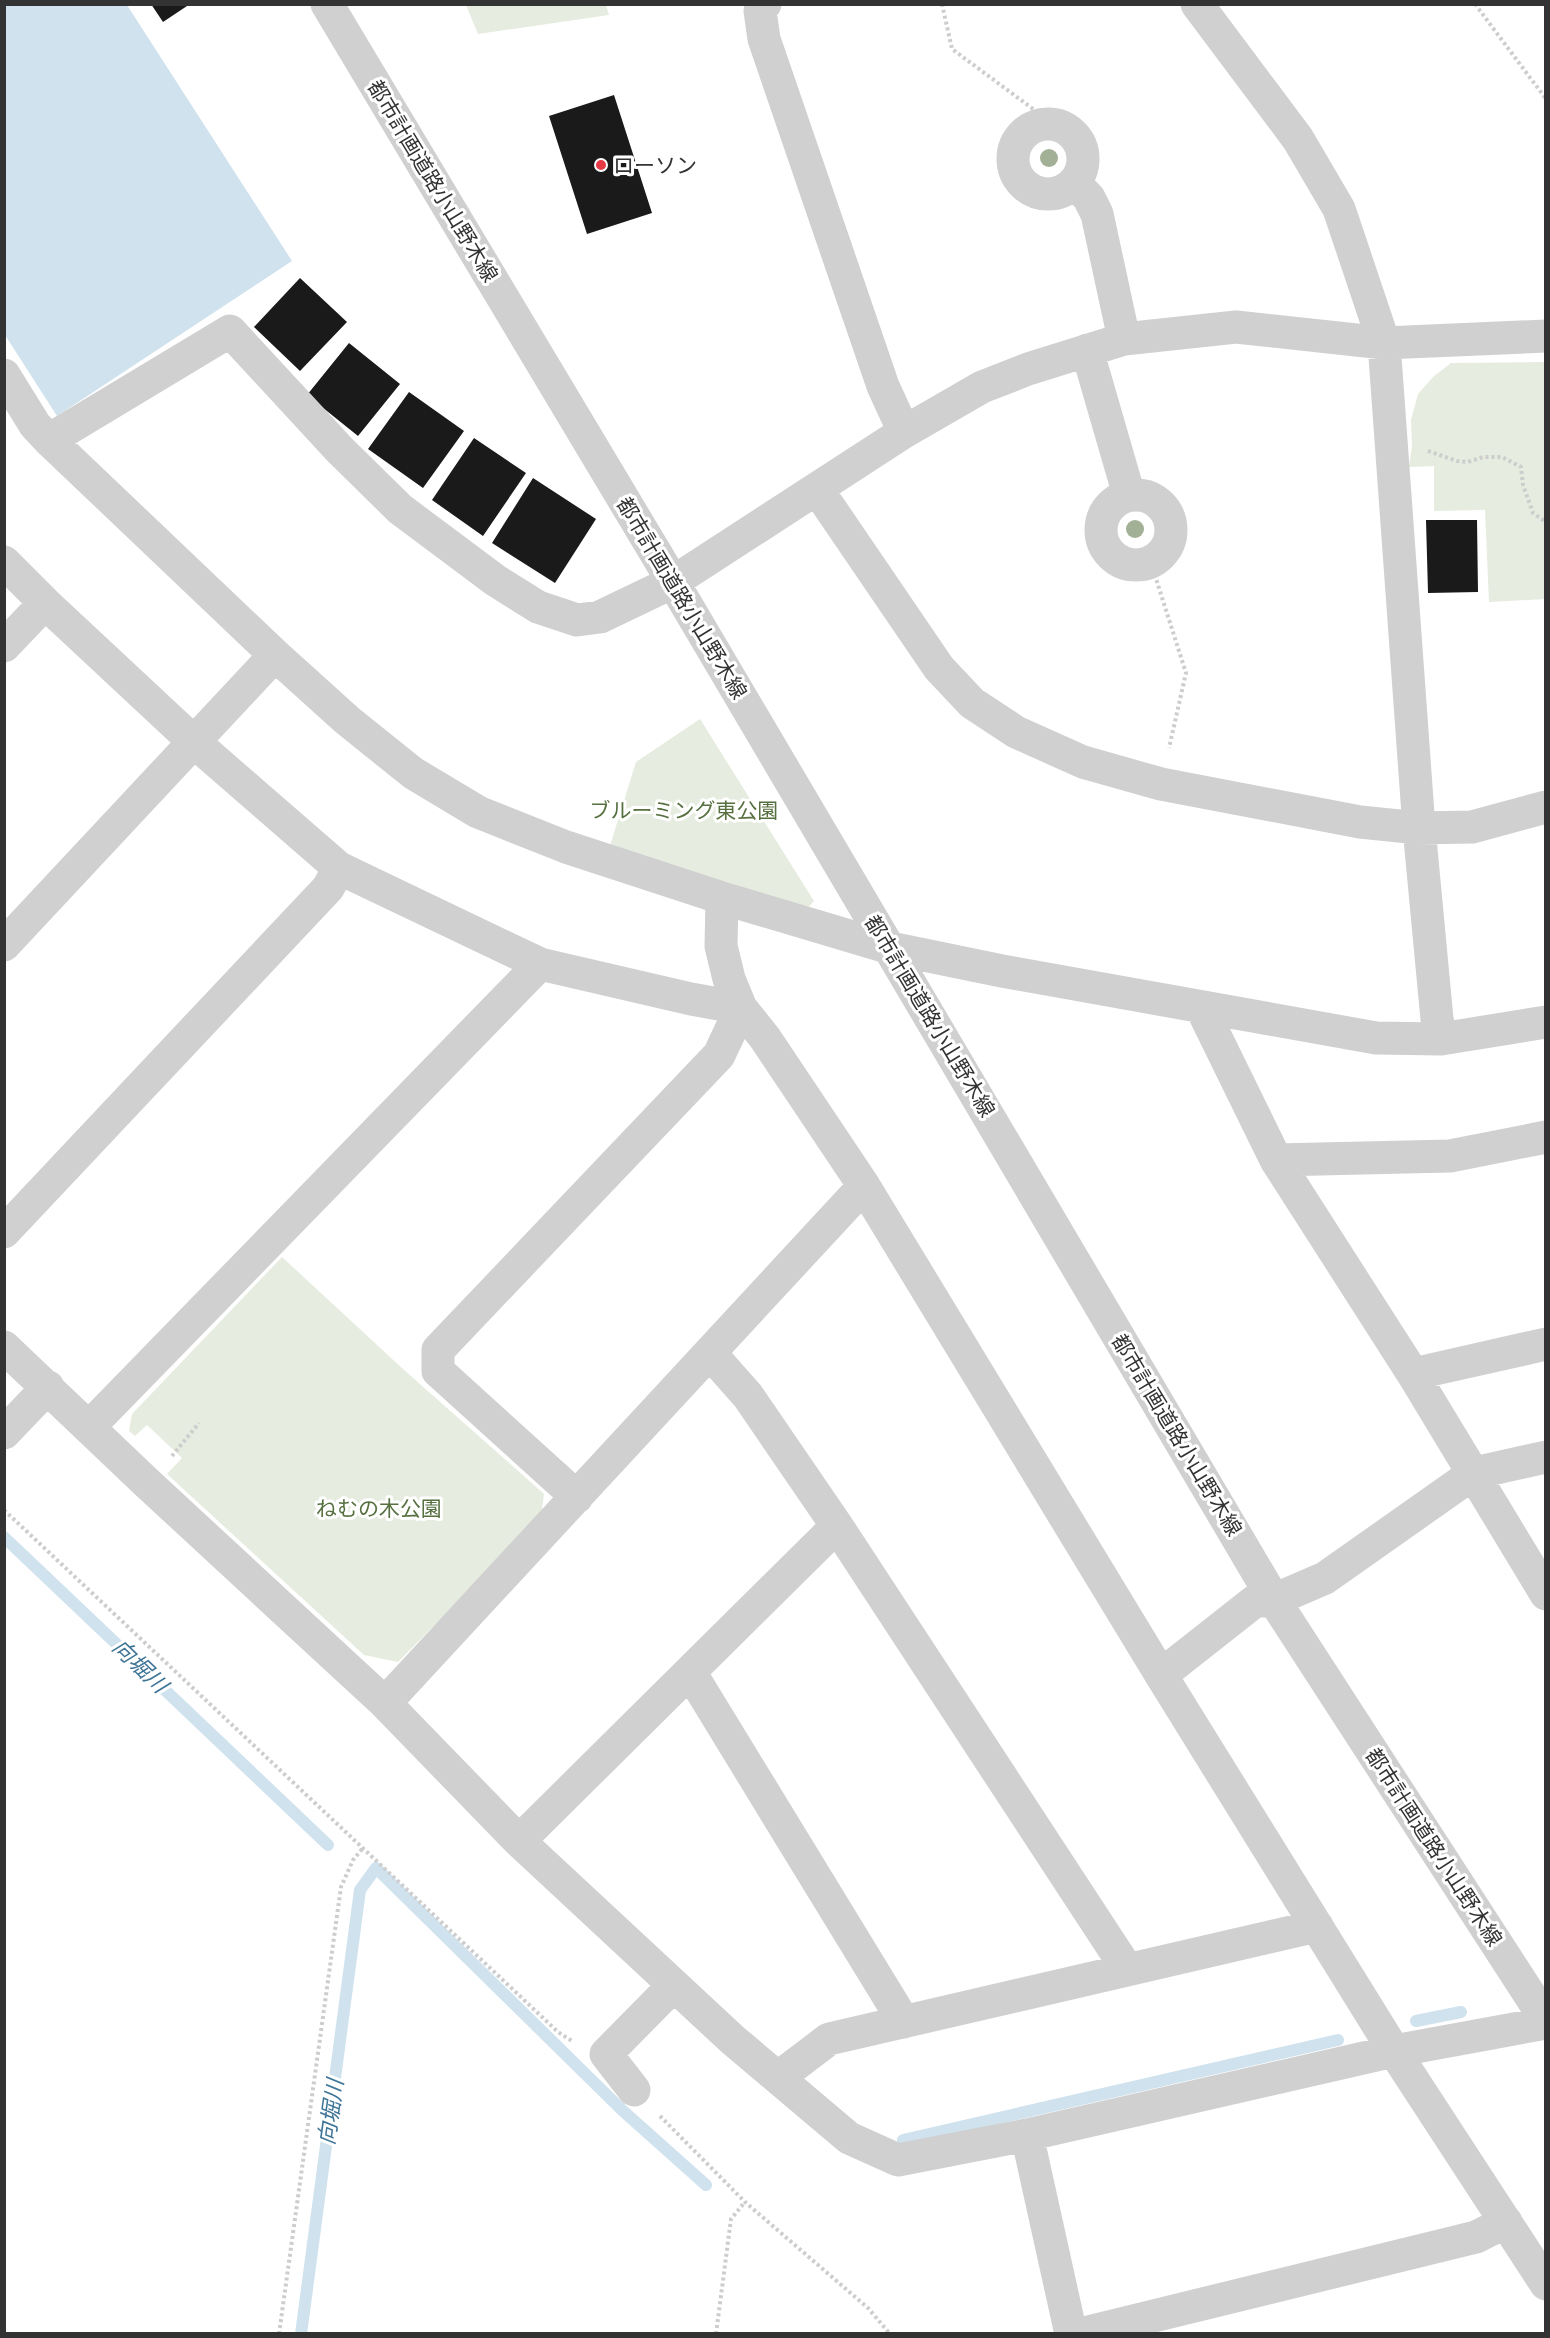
<svg xmlns="http://www.w3.org/2000/svg" width="1550" height="2338" viewBox="0 0 1550 2338" font-family="Figtree,'Noto Sans JP',sans-serif">
  <style>
    .green { fill: #e6ecdf }
    .water { fill: #cfe2ee }
    .lines { fill: none; stroke-linecap: round; stroke-linejoin: round }
    .stream { stroke: #cfe2ee; stroke-width: 12 }
    .building { fill: #1a1a1a }
    .path { stroke: #cdcdcd; stroke-width: 4; stroke-dasharray: 3 3; stroke-linecap: butt }
    .minor { stroke: #d0d0d0; stroke-width: 33 }
    .tree { fill: #a2b095 }
    .poi-dot { fill: #e63946; stroke: #fff; stroke-width: 2 }
    .labels { text-anchor: middle; dominant-baseline: central; stroke-width: 6; stroke-linejoin: round; paint-order: stroke }
    .poi-label { font-size: 21px; fill: #333; stroke: #fff; text-anchor: start }
    .street-label { font-size: 21px; fill: #333; stroke: #fff }
    .park-label { font-size: 21px; fill: #56703f; stroke: #fff }
    .water-label { font-size: 22px; font-style: italic; fill: #3f7597; stroke: #fff }
  </style>
  <rect width="100%" height="100%" fill="#fff"/>
  <path class="green" d="M466,5H606L609,15L478,34Z
    M1545,362V599L1489,602L1485,510L1434,511V466L1409,467L1412,446L1411,420L1418,394L1433,377L1451,363Z
    M700,719L814,901L806,910L609,849L636,762Z
    M282,1257L403,1369L544,1494L541,1517L398,1662L364,1655L167,1474L182,1458L147,1425L135,1436L129,1431L132,1414Z"/>
  <path class="water" d="M5,5H127L292,261L57,416L5,335Z"/>
  <g class="lines">
    <path class="stream" d="M4,1537L328,1845
      M1416,2021L1461,2012
      M903,2140L1338,2040
      M301,2334L360,1890L376,1868L622,2110L706,2185"/>
  </g>
  <path class="building" d="M151,4H190L163,22Z
    M614,95L652,213L587,234L549,116Z
    M300,278L347,322L300,371L254,327Z
    M349,343L400,384L358,436L307,395Z
    M409,392L464,431L423,488L368,449Z
    M474,438L526,473L483,536L432,500Z
    M533,478L596,519L555,583L492,543Z
    M1426,520H1477L1478,592L1428,593Z"/>
  <g class="lines">
    <path class="path" d="M942,4L952,49L1052,123
      M1475,4L1546,99
      M1428,451L1457,461L1468,462L1483,457H1502L1521,467L1523,485L1533,513L1546,522
      M1151,563L1186,673L1169,748
      M172,1456L199,1423
      M4,1510L558,2032L572,2041
      M660,2116L745,2202L868,2308L890,2334
      M279,2334L341,1887L353,1860L363,1848
      M716,2334L731,2219L745,2202"/>
    <path class="minor" d="M327,4L673,582L1274,1600L1546,2020
      M1197,4L1298,139L1339,209L1384,343L1419,828L1437,1019L1441,1039
      M1013 159a35 35 0 1 1 70 0a35 35 0 1 1-70 0Z
      M1074,182L1089,198L1097,214L1124,339
      M1087,350L1129,495
      M4,375L35,425L49,440L275,655L347,720L413,773L478,812L566,847L722,898L890,948L1002,971L1376,1038L1441,1039L1546,1022
      M904,432L982,387L1028,369L1124,339L1236,327L1384,343L1546,336
      M49,440L230,331L339,449L400,509L495,580L538,607L577,620L600,617L673,582L904,432L883,386L764,39L760,11L765,4
      M817,489L939,668L972,703L1016,732L1083,762L1161,784L1360,822L1419,828L1472,827L1546,807
      M1101 530a35 35 0 1 1 70 0a35 35 0 1 1-70 0Z
      M4,562L45,603L194,742L339,868L540,964L691,999L741,1008L719,1055L438,1350V1371L577,1497
      M4,646L45,603
      M722,898L721,946L729,979L741,1008L765,1038L864,1186L1161,1675L1394,2051L1546,2284
      M4,945L275,655
      M1201,1007L1276,1160
      M1546,1137L1450,1156L1276,1160L1413,1374L1546,1594
      M4,1232L328,888L339,868
      M4,1347L147,1483L385,1703L519,1841L733,2040L849,2138L898,2160L1027,2135L1394,2051L1546,2023
      M710,1353L748,1396L837,1526L1127,1969
      M1413,1374L1546,1344
      M89,1427L540,964
      M4,1433L48,1387
      M690,1672L904,2022
      M1161,1675L1255,1601L1274,1600L1325,1578L1474,1473L1546,1457
      M385,1703L864,1186
      M519,1841L837,1526
      M779,2077L829,2039L1317,1926
      M634,2090L606,2054L674,1985
      M1027,2135L1071,2334
      M1080,2334L1476,2237L1506,2222"/>
  </g>
  <g class="tree">
    <circle cx="1049" cy="158" r="9"/>
    <circle cx="1135" cy="529" r="9"/>
  </g>
  <circle class="poi-dot" cx="601" cy="165" r="6"/>
  <g class="labels">
    <g class="poi-label">
      <text x="613" y="165">ローソン</text>
    </g>
    <g class="street-label">
      <text transform="translate(433 181) rotate(59)">都市計画道路小山野木線</text>
      <text transform="translate(682 598) rotate(59)">都市計画道路小山野木線</text>
      <text transform="translate(930 1016) rotate(59)">都市計画道路小山野木線</text>
      <text transform="translate(1177 1435) rotate(59)">都市計画道路小山野木線</text>
      <text transform="translate(1434 1847) rotate(57)">都市計画道路小山野木線</text>
    </g>
    <g class="park-label">
      <text x="684" y="810">ブルーミング東公園</text>
      <text x="379" y="1508">ねむの木公園</text>
    </g>
    <g class="water-label">
      <text transform="translate(140 1666) rotate(44)">向堀川</text>
      <text transform="translate(331 2112) rotate(-82)">向堀川</text>
    </g>
  </g>
  <rect width="1550" height="2338" fill="none" stroke="#333333" stroke-width="12"/>
</svg>
